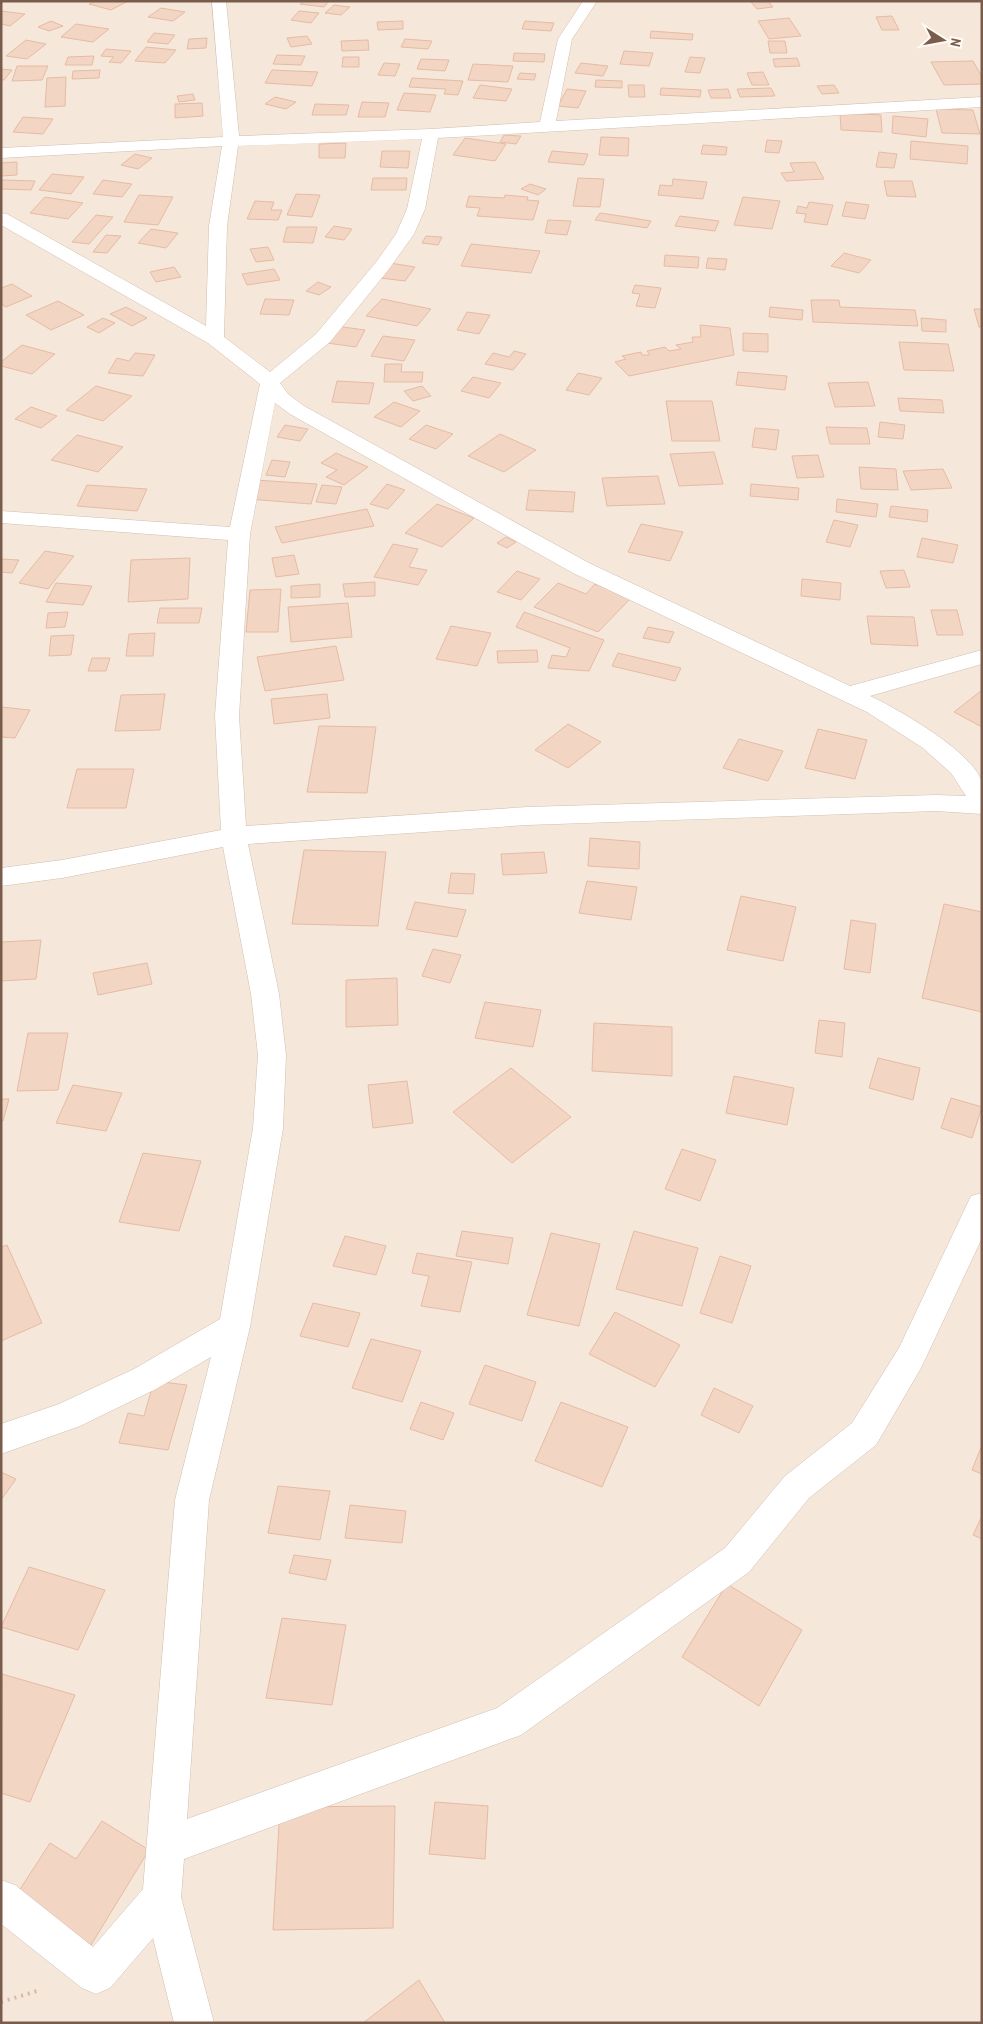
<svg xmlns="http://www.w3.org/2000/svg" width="983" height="2024" viewBox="0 0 983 2024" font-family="'Archivo Narrow',sans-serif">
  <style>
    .residential { fill: #f5e8da }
    .building { fill: #f3d5c3; stroke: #e6bba3 }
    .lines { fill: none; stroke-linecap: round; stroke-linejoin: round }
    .minor-casing { stroke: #d1beb0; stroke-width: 1 }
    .path { stroke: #d9b8a5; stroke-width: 4; stroke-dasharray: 2 5; stroke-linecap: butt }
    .minor { fill: #fff; fill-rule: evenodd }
  </style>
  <rect width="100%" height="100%" fill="#fdf6ec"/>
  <path class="residential" d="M1,1H982V2023H1Z"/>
  <path class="building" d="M95,1H128L111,10L89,4Z
    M303,1H329L324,7L300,4Z
    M750,1H768L773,7L757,9Z
    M334,5L350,7L341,15L325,13Z
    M161,8L185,12L173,21L148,17Z
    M1,11L25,14L10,26L1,24Z
    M299,11L319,13L311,23L291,20Z
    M892,16L899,30H882L876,17Z
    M789,18L801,36L769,39L758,21Z
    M51,21L63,26L49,31L38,27Z
    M403,21V29L378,30L377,22Z
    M525,21L554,23L551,31L522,29Z
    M76,24L109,29L93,42L61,37Z
    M651,31L693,34L692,40L650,38Z
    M154,33L175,35L168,44L147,42Z
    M307,36L312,44L291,47L287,38Z
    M207,38L206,48L187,49L189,39Z
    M405,39L432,41L428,49L401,47Z
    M26,40L46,44L27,59L6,56Z
    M368,40L369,50L342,51L341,41Z
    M768,41H785L787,53H770Z
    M146,47L176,50L165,63L135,61Z
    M106,49L131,51L121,63L109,62L114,57L101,56Z
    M624,51L653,53L649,66L620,64Z
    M514,53L545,54L544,62L513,61Z
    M277,55L305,56L301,65L273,64Z
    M94,56L92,65H65L68,57Z
    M343,57H359V67H342Z
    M690,57L705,58L700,73L685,72Z
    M797,58L800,66L775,67L773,59Z
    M421,59L449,60L445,71L417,69Z
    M973,61L982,77V84L944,85L931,62Z
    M384,63L400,64L395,76L378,75Z
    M581,63L608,66L603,76L575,73Z
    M473,64L513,66L508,82L468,80Z
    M17,66H48L42,80L12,81Z
    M1,69L12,70L4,80H1Z
    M100,70L99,78L72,79L73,71Z
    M272,70L318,72L312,86L265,83Z
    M763,72L769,85H752L747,73Z
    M520,73L536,74L534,80L517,79Z
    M66,77L65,106L45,107L47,78Z
    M412,78L463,81L458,95L444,94L446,89L409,87Z
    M596,80L622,81V88L595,87Z
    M480,85L512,89L506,101L473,98Z
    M628,85H644L645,97H629Z
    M834,85L839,93L822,94L817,86Z
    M661,88L701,90L700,97L660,95Z
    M771,88L775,96L740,97L737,89Z
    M567,89L586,91L578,108L558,106Z
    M728,89L731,98H711L708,90Z
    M404,93L436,95L430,112L397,110Z
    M193,94L195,100L179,102L177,96Z
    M275,97L296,102L286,109L265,104Z
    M362,102L389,103L385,117H358Z
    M202,103L203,116L175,118V104Z
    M315,104L349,105L346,115H312Z
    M936,109L973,110L980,134L942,133Z
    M840,113L881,115L882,132L841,130Z
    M893,116L928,119L926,137L892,133Z
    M23,117L53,119L43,134L13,132Z
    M504,135L521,136L516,144L500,142Z
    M601,137L629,138L628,156L599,155Z
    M465,138L506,144L495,161L453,155Z
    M767,140L782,141L779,153L765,152Z
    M911,141L968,146L967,164L910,159Z
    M346,143L345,158H319V144Z
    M703,145L727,147L726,155L701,154Z
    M382,151H410L408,168L380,167Z
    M552,151L588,154L584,165L548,162Z
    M879,152L897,154L894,168L876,167Z
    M135,154L152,158L138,169L121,165Z
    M17,162V175L1,176V163Z
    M815,162L824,179L786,181L781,173L794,172L790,163Z
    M52,174L84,177L71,194L39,190Z
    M373,178H407L406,190H371Z
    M578,178L604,179L600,207L573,206Z
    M673,179L707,182L703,199L658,195L660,185L672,186Z
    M2,180L35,181L31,190L1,189Z
    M103,180L132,184L122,197L93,194Z
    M884,181H912L916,197L887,196Z
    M530,184L546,189L538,195L521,189Z
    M296,194L320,195L312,217L287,215Z
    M139,195L173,197L158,225L124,222Z
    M505,195L528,197L527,200L539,201L533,220L477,216L480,208L466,207L469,196L504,198Z
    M45,197L83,203L68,219L30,213Z
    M743,197L780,201L772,229L734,225Z
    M255,201L274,202L271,210H282L278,220L247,219Z
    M809,202L833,205L827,225L804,222L806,214L796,213L798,206L807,208Z
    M846,202L869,205L865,219L842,216Z
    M600,213L627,217L651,221L647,228L595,220Z
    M96,215L113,217L89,244L72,242Z
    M680,216L719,221L715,231L675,226Z
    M548,220L571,221L567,235L545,233Z
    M334,226L352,229L344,240L325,237Z
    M287,227H317L313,243L283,242Z
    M151,229L178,233L166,248L138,243Z
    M106,235L121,236L107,253L93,252Z
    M426,236L442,237L438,245L422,243Z
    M471,244L540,251L531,273L461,266Z
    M268,247L274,260L256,262L250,249Z
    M844,253L871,260L859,273L831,266Z
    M665,255L699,257L698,268L664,266Z
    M708,258L727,259L725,270L706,268Z
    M390,263L415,267L405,281L380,278Z
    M174,267L181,277L156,282L150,272Z
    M274,269L280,280L247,285L242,274Z
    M318,282L331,287L319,295L306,291Z
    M12,284L32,296L6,307L1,304V288Z
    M635,285L661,288L655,308L636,306L640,294L632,293Z
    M265,299L294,300L289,315L260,314Z
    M382,299L431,309L417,326L366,316Z
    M811,300H839L840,307L915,310L918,326L813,322Z
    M58,301L84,315L51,330L26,315Z
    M126,307L147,318L132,326L110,314Z
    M770,307L803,310L802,320L769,317Z
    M974,309H982V327H979Z
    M467,312L490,315L479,334L457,330Z
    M103,318L115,323L99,333L87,327Z
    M921,318L946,320V332L922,331Z
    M700,325L730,328L734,355L629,376L615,362L626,359L622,356L641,352L642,355H650L647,351L665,347L669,351L681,349L676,345L693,342L692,337H701Z
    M336,326L365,330L356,347L327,343Z
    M743,333L768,334V352L743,351Z
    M383,336L415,340L404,361L371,356Z
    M899,342L948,344L954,371L904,370Z
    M22,345L55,354L32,374L1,366V362Z
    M514,351L526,354L513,370L485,364L493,353L509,357Z
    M135,353L155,355L143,376L108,373L117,358L129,361Z
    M385,364H402L401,372H423L422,382H384Z
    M738,372L787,376L785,390L736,385Z
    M578,373L602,378L589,395L566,390Z
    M473,377L501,383L489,398L461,391Z
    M337,381L374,383L369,404L332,402Z
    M868,382L875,406L835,407L828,383Z
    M96,386L132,396L103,421L66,410Z
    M422,386L431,396L413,401L404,391Z
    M898,398L942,400L944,413L900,411Z
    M666,401H712L720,441H672Z
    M394,402L420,411L401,427L374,417Z
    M31,407L57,416L41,428L15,419Z
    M880,422L905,425L903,439L878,437Z
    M285,425L308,429L300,441L277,437Z
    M426,425L453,434L436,449L409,439Z
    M826,427L867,428L870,444H830Z
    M755,428L779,430L776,450L752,447Z
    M500,434L536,450L504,472L468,456Z
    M77,435L123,447L98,472L51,460Z
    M714,452L723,484L679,486L670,454Z
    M336,453L368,467L344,485L326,477L337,470L321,463Z
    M818,455L824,477L797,478L792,456Z
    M272,460L290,462L285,477L266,475Z
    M859,467L896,469L898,490L861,489Z
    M943,469L952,488L911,490L903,471Z
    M658,476L665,504L607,506L602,478Z
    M255,480L317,484L311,504L248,499Z
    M387,484L405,490L388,509L370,504Z
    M751,484L799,488L798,500L750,496Z
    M87,485L147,489L137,511L77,506Z
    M322,485L342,487L336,504L316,502Z
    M529,490L575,492L573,512L526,510Z
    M837,499L878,504L876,517L836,512Z
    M437,504L474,518L442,547L405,533Z
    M891,506L928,510L927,522L889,517Z
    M367,509L374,526L282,543L275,527Z
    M834,520L858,525L850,547L826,542Z
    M641,524L683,532L670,561L628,552Z
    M506,537L516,542L507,548L497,543Z
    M922,538L958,545L953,563L917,557Z
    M393,544L418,549L409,567L427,570L418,585L374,577Z
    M45,551L74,556L48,589L19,583Z
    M294,555L299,574L276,577L272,558Z
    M190,558L188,599L128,602L131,560Z
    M1,559L19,560L12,573L1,572Z
    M904,570L910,587L886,588L880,571Z
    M517,571L540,579L521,600L497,592Z
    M802,579L841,583L840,600L801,596Z
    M375,582V596L345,597L343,584Z
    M56,583L92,586L83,605L46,602Z
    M558,583L586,594L595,584L632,597L598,632L534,607Z
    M320,584V597L291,598V586Z
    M281,589L278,632H246L250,590Z
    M348,603L352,637L291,642L288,607Z
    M160,608H202L199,623H157Z
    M931,610H957L963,635H937Z
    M68,612L65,627L46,628L48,613Z
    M524,612L604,640L589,671L548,668L552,655L566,657L570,648L516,627Z
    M867,616L914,617L918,646L871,644Z
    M451,626L491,633L477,666L436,659Z
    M648,627L674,632L669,643L643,638Z
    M155,633L153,656H126L129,634Z
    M74,635L71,655L49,656L51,636Z
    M336,646L344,680L265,691L257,657Z
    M537,650L538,662L498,663L497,651Z
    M618,653L681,668L675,681L612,666Z
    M92,658H110L106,671H88Z
    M982,690V727L954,712Z
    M165,694L160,730L115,731L121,695Z
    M327,694L330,718L274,724L271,699Z
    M1,707L30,710L15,738L1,737Z
    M568,724L601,742L568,768L535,750Z
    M319,726L376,727L367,793L307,792Z
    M818,729L867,740L855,779L805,768Z
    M739,739L783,751L768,781L723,768Z
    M77,769H134L126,808H67Z
    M590,838L640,842L639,869L588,866Z
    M304,850L386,852L378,926L292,924Z
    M544,852L547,873L503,875L501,854Z
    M451,873L475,874L473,894L448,893Z
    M587,881L637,887L631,920L579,913Z
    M741,896L796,907L783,961L727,950Z
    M415,902L466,910L457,937L406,929Z
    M944,904L982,912V1012L922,998Z
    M851,920L876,924L870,973L844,969Z
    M41,940L36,979L1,981V942Z
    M433,949L461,955L450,983L422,976Z
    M147,963L152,984L98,995L93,973Z
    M397,978L398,1025L346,1027V980Z
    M485,1002L541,1010L533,1047L475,1038Z
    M819,1020L845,1023L842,1057L815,1053Z
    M594,1023L672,1027V1076L592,1071Z
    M28,1033H68L58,1090L17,1091Z
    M878,1058L920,1068L913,1100L869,1088Z
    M511,1068L571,1117L512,1163L453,1112Z
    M734,1076L794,1088L787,1125L726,1113Z
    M407,1081L413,1123L373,1128L368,1085Z
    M73,1085L122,1093L106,1131L56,1123Z
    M951,1098L982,1107L972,1138L941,1128Z
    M1,1099H9L3,1121H1Z
    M682,1149L716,1160L700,1201L665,1189Z
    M143,1153L201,1161L179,1231L119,1222Z
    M462,1231L513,1238L508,1264L456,1256Z
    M634,1231L698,1248L682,1306L616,1289Z
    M551,1233L600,1244L579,1326L527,1315Z
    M345,1236L386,1246L376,1275L333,1266Z
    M7,1245L42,1323L1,1341V1247Z
    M417,1253L472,1262L460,1312L421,1306L429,1276L412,1273Z
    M720,1256L751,1266L732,1323L700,1313Z
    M313,1303L360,1313L348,1347L300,1336Z
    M615,1312L680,1345L655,1387L589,1354Z
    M371,1339L421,1351L402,1402L352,1388Z
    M485,1365L536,1382L522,1421L469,1404Z
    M154,1381L187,1385L168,1450L119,1443L128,1413L144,1416Z
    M714,1388L753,1406L739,1433L701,1415Z
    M421,1402L454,1413L443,1440L410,1429Z
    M561,1402L628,1427L602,1487L535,1461Z
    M982,1445V1474L972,1470Z
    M1,1472L16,1479L1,1500Z
    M278,1486L330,1491L320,1540L268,1533Z
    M350,1505L406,1511L402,1543L345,1538Z
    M982,1516V1539L973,1535Z
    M294,1555L331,1560L326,1580L289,1573Z
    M29,1567L105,1590L78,1650L1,1627Z
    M727,1584L802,1630L759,1706L682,1657Z
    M282,1618L346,1625L332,1705L266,1698Z
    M2,1674L75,1695L30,1802L1,1793Z
    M435,1802L488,1806L485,1859L429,1854Z
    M395,1806L393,1928L273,1930L280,1807Z
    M102,1821L149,1850L91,1945L15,1897L50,1843L76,1859Z
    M419,1980L445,2023H363Z"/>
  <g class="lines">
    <defs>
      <path id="minor" d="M212,1H226L239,136L431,129L540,122L558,39L583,1H597L572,39L556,121L982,97V107L438,138L425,209L414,234L389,269L330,342L280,383L288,394L304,406L589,563L850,686L982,650V664L870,696C898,709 975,753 982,783C983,793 982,805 982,814L936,811L527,825L248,844L279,994L286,1055L283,1128L250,1327L209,1500L187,1819L497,1708L725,1548L785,1476L852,1423L899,1348L971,1196L982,1193V1238L921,1368L876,1445L809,1498L749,1572L521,1735L184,1859L181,1897L214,2023H174L153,1938L110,1988L96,1994L82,1988L1,1924V1880L15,1885L93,1947L143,1889L175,1500L211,1357L156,1389L80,1426L1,1454V1424L59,1404L134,1369L220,1319L253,1128L258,1055L251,994L223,847L62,878L1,886V868L62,860L221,830L215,716L228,540L1,523V511L230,527L260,384L208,343L1,225V213L7,214L206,326L209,226L222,146L1,158V148L223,137ZM422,139L407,209L396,234L377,261L316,334L270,372L224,337L227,226L238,146ZM275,403L290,414L573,573L867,712L923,748L951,773L966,796L936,795L527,807L246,826L239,716L250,534Z"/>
    </defs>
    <use href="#minor" class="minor-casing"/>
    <path class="path" d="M1,2002L37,1991"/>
    <use href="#minor" class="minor"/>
  </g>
  <rect width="983" height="2024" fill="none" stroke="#7a5c4d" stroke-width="5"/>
  <g transform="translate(943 40) rotate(101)" stroke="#fffaf3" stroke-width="4" paint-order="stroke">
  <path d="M0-4L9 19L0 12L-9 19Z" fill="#7a5c4d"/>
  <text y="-8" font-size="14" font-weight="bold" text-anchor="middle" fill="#7a5c4d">N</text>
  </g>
</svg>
